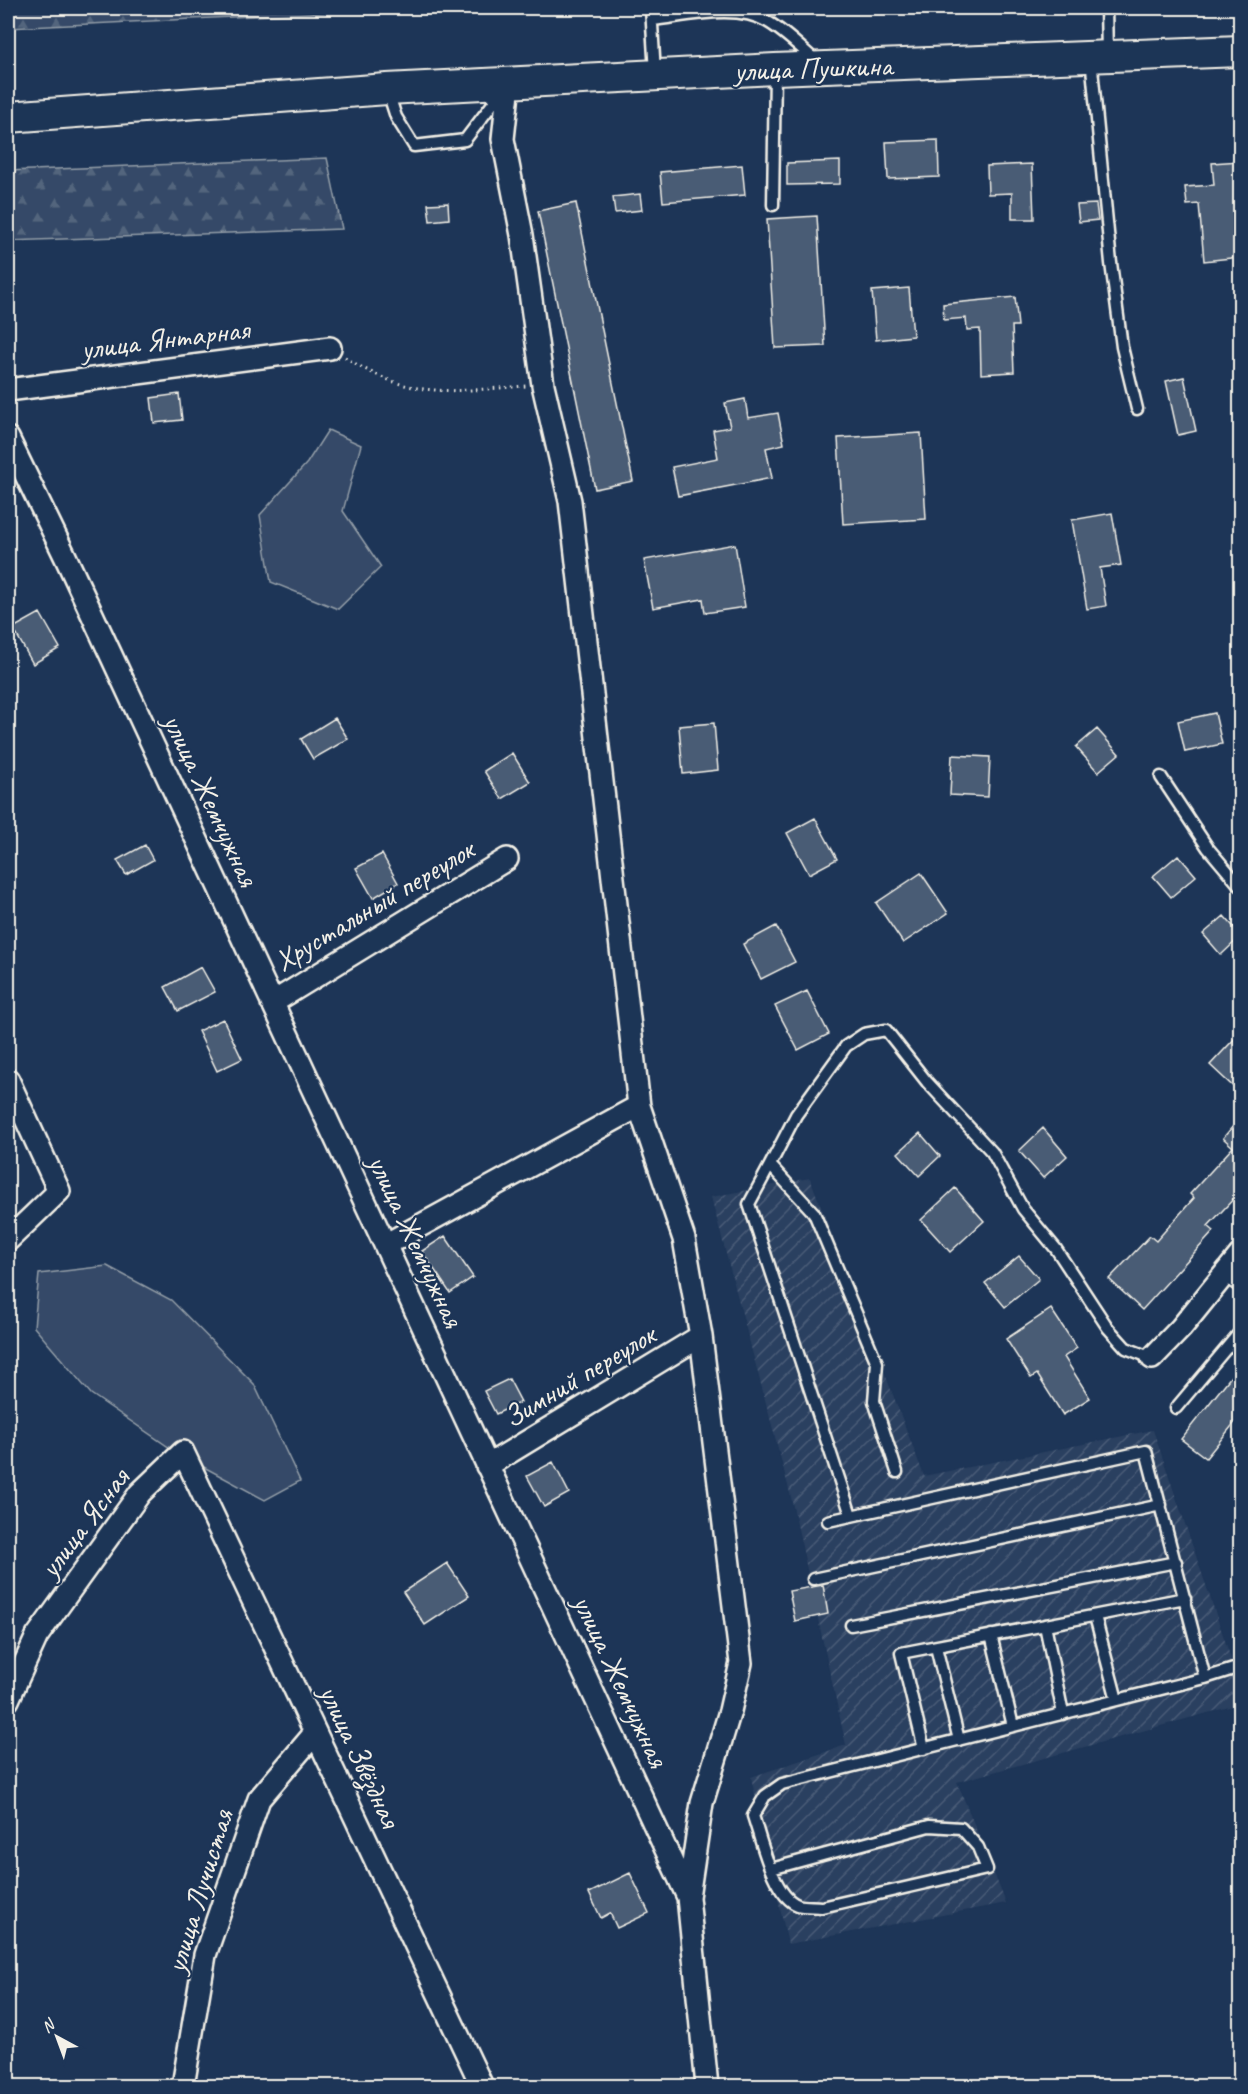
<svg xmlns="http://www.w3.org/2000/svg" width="1248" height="2094" viewBox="0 0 1248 2094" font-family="Caveat,sans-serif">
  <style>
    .industrial { fill: url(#industrial-furrows) }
    .grass { fill: #354a67; stroke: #949ea8; stroke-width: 1.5 }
    .forest { fill: url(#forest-firs); stroke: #949ea8; stroke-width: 1.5 }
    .building { fill: #485b74; stroke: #f4f1e8; stroke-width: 1.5 }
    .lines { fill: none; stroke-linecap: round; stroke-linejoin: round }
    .lane-casing { stroke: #f4f1e8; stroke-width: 15 }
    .street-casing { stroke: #f4f1e8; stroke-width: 26 }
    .secondary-casing { stroke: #f4f1e8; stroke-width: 34 }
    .path { stroke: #f4f1e8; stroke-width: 3; stroke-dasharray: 1.5 4.5; stroke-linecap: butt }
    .lane { stroke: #1d3557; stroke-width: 10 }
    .street { stroke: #1d3557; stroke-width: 21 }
    .secondary { stroke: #1d3557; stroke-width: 30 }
    .labels { text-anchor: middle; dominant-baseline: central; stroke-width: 4.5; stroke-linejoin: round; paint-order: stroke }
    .street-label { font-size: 30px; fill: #f4f1e8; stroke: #1d3557 }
  </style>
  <defs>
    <pattern id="industrial-furrows" width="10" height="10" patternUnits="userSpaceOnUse" patternTransform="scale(1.5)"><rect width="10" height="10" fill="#2a4060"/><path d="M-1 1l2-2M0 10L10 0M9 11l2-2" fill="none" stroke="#4a5c77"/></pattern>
    <pattern id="forest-firs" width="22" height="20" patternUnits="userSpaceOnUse" patternTransform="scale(1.5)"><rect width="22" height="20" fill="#354a67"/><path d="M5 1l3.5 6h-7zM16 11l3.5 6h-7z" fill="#53657d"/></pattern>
  </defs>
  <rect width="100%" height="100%" fill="#1d3557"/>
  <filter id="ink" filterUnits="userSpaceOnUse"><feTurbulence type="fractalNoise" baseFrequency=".0167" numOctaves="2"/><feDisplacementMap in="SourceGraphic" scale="12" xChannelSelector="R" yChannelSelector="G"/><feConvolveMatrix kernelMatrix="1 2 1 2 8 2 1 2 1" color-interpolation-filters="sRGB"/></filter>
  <g filter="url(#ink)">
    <path class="industrial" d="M810,1178L924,1476L1153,1430L1240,1685V1704L957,1782L1006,1903L788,1944L751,1777L846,1745L791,1497L711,1197Z"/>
    <path class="grass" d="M328,430L361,445L343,511L381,567L338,609L271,582L260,515L307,463Z
      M107,1266L171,1300L254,1384L300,1481L265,1500L176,1452L91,1394L34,1327L39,1274Z"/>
    <path class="forest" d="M8,8H419L8,28Z
      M327,158L342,229L8,241V171Z"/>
    <path class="building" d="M938,140L939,177L888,179L886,142Z
      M840,161V184L787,185V163Z
      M1240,161V257L1204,261L1199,204L1187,205L1185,187L1214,185L1212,163Z
      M1032,164L1034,219H1012V193L988,194L987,166Z
      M742,165L745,195L663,202L660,172Z
      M640,194L642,210L615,213L613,197Z
      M448,203L449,219L430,221L428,204Z
      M576,203L633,481L595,489L538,211Z
      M1096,204L1098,220L1079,222L1077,205Z
      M817,216L825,346L775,348L767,219Z
      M909,288L913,336L876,340L872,291Z
      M1015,297L1018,326H1012L1014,372L981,374L980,329L967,330L966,318L944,320L943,304Z
      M1184,377L1196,431L1178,435L1166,381Z
      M179,394L182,420L154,423L151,398Z
      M745,399L748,418L778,413L784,444L766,448L772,478L678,496L672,467L718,458L713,430L730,427L725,403Z
      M921,433L926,519L843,524L838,438Z
      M1112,513L1121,565L1100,568L1106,606L1087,609L1072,520Z
      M735,544L745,607L705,613L703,599L653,608L644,560Z
      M40,613L60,648L33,664L13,628Z
      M1215,713L1222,744L1185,752L1178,721Z
      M335,718L348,739L313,759L301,739Z
      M714,723L718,770L683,774L679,726Z
      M1097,729L1119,754L1098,772L1076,747Z
      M512,753L530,782L502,799L484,771Z
      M952,755L990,757L988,797L950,795Z
      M815,818L837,859L809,874L787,833Z
      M145,845L153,860L126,875L117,860Z
      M382,854L398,883L373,898L356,868Z
      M1178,855L1196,876L1171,897L1153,876Z
      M921,873L948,913L903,943L876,903Z
      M1224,916L1240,934V937L1221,955L1203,934Z
      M776,926L795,962L761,979L743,944Z
      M201,967L215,992L178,1011L165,987Z
      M807,991L829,1034L798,1050L775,1006Z
      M223,1019L242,1059L217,1071L198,1031Z
      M1240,1033V1093L1210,1065Z
      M1240,1118V1192L1208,1226L1214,1231L1142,1310L1109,1279L1150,1236L1156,1241L1194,1198L1190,1194L1233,1147L1223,1138Z
      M1043,1128L1067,1156L1043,1178L1019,1151Z
      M920,1133L940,1156L919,1176L898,1153Z
      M955,1188L984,1221L950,1252L921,1220Z
      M445,1236L473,1277L450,1293L422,1251Z
      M1019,1256L1039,1279L1005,1307L985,1283Z
      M1051,1309L1077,1348L1064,1357L1090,1398L1063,1415L1037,1374L1031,1378L1006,1339Z
      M1240,1365V1416L1206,1458L1181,1439Z
      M509,1379L521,1402L496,1414L484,1391Z
      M553,1462L569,1493L544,1507L527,1476Z
      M447,1563L469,1596L425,1625L403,1592Z
      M823,1585L828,1614L795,1621L789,1591Z
      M630,1873L649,1913L617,1928L610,1913L601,1918L589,1893Z"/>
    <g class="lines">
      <defs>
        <path id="lane" d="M651,8L655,73
          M1106,8L1107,53
          M653,20C688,16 737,3 768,22C785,32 801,48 816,61
          M1091,58L1111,263L1122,347L1137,409
          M388,92L396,117L414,146L465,140L494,102L495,86
          M773,205L775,72
          M1161,777L1208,848L1240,886
          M770,1165L749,1204L851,1515
          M1224,1275L1240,1287
          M1176,1408L1240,1332
          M897,1472L874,1401L877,1363L814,1213L770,1165L796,1115L846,1046L864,1034L886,1030L927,1082L992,1152L1023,1209L1056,1249L1108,1328L1126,1348L1152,1358
          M828,1521L1146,1451L1205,1678L1240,1667
          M813,1579L1161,1505
          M1095,1616L1117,1700
          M851,1625L1176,1562
          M1045,1625L1063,1714
          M991,1635L1013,1726
          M936,1647L959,1740
          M924,1749L901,1653L1185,1598
          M771,1869L929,1826L961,1828L978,1847L987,1869L822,1907C814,1906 804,1907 798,1905C773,1896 761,1839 753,1816L765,1796L782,1784L1205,1678"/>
        <path id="street" d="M509,83L503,139L522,235L543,385L570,501L639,1106L684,1239L701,1336L741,1663L730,1711L702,1803L688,1897
          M8,390L330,348
          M8,438L65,556L688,1897L707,2086
          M272,1003L507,859
          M8,1080L59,1191L8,1240
          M385,1245L639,1106
          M1152,1358L1181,1328L1240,1255
          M487,1466L701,1336
          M8,1700L37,1636L140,1493L183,1452L482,2086
          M183,2086L205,1955L259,1799L315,1733"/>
        <path id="secondary" d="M8,117L387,89L775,69L1240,51"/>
      </defs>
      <use href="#lane" class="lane-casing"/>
      <use href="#street" class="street-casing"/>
      <use href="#secondary" class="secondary-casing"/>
      <path class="path" d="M345,357C412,401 451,391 526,386"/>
      <use href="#lane" class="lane"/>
      <use href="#street" class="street"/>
      <use href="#secondary" class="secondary"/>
    </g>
  </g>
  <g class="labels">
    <g class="street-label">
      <text transform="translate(813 68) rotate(-2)">улица Пушкина</text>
      <text transform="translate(165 339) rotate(-7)">улица Янтарная</text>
      <text transform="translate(211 800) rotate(65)">улица Жемчужная</text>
      <text transform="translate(374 905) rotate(-31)">Хрустальный переулок</text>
      <text transform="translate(416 1241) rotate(65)">улица Жемчужная</text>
      <text transform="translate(579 1376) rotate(-31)">Зимний переулок</text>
      <text transform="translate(84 1523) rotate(-53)">улица Ясная</text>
      <text transform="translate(621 1681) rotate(65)">улица Жемчужная</text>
      <text transform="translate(360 1756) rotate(65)">улица Звёздная</text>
      <text transform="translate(199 1891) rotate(-73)">улица Лучистая</text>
    </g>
  </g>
  <rect width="1248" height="2094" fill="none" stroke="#1d3557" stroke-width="30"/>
  <rect x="15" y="15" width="1218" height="2064" fill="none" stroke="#f4f1e8" stroke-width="2" filter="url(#ink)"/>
  <g transform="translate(57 2037) rotate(319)" stroke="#1d3557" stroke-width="4.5" paint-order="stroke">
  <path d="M0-4.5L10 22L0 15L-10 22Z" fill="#f4f1e8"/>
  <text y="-9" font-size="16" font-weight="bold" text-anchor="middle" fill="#f4f1e8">N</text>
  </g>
</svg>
